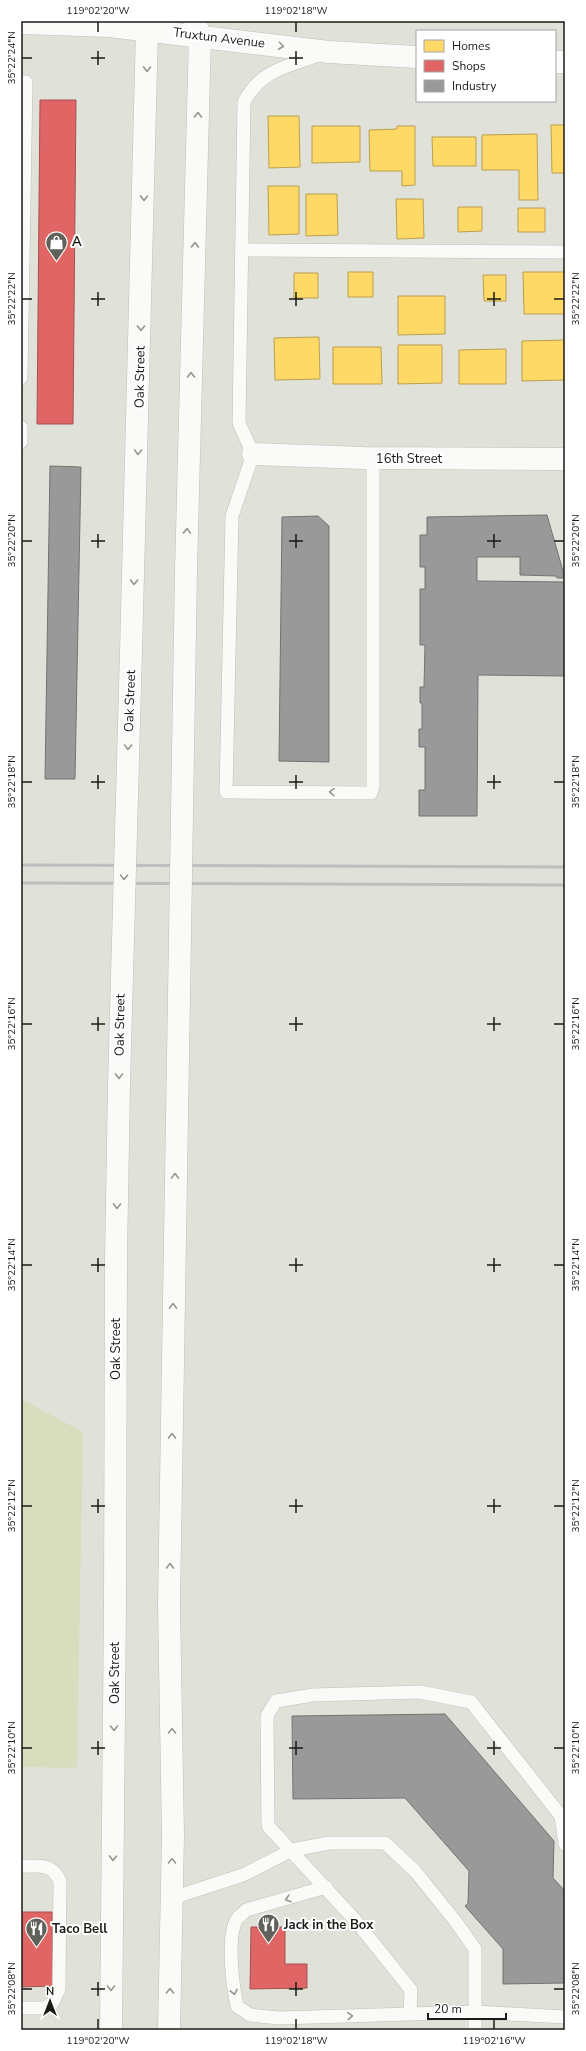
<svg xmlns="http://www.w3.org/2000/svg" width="586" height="2051" viewBox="0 0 586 2051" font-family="'Nunito Sans',sans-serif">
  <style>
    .green { fill: #d8debd }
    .homes { fill: #ffd966; stroke: #baa04e }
    .shops { fill: #e06666; stroke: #a5504e }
    .industry { fill: #999; stroke: #737372 }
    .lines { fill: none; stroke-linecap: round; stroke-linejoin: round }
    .lane-casing { stroke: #bdbfb9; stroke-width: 14 }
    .street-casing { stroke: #bdbfb9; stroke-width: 23 }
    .secondary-casing { stroke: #bdbfb9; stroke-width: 23 }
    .lane { stroke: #fafbf9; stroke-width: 13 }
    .street { stroke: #fafbf9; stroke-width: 22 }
    .secondary { stroke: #fafbf9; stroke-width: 22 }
    .rail { stroke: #bebebd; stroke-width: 3 }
    .secondary-bridge-casing { stroke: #bdbfb9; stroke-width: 23; stroke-linecap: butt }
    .secondary-bridge { stroke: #fafbf9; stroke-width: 22 }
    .oneway { stroke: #959693 }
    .ticks { fill: none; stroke: #1a1b16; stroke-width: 1.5 }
    .labels { text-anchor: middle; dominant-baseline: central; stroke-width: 4; stroke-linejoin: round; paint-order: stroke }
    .street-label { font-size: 13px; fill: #1a1b16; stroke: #fff }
    .poi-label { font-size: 13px; font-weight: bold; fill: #1a1b16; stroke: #fff; text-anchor: start }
    .neatline { fill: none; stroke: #1a1b16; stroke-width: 1.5 }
    .ticks-label { font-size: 10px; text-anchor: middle; fill: #1a1b16 }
  </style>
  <rect width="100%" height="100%" fill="#e0e2da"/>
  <path class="green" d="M21,1399L83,1432L77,1768L21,1767Z"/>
  <path class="homes" d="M268,116H299L300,167L269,168Z
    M551,125H565V173H552Z
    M312,126H360V162L312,163Z
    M397,126H415V185L402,186V171H370L369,130L397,129Z
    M537,134L538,200H519V170H482V135Z
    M432,137H476V166H433Z
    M268,186H299V234L269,235Z
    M306,194H337L338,235L306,236Z
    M396,199H423L424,238L397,239Z
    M458,207H482V231L458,232Z
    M518,208H545V232H518Z
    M348,272H373V297H348Z
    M523,272H565V314H524Z
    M294,273H318V298H294Z
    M483,275H506V301H484Z
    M398,296H445V334L398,335Z
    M319,337L320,379L275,380L274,338Z
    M565,340V380L522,381V341Z
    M398,345H442V383L398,384Z
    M333,347H381L382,384H333Z
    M506,349V384H459V350Z"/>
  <path class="shops" d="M40,100H76L73,424H37Z
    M21,1912H52L53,1986L21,1987Z
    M251,1927H285V1964H307V1988L250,1989Z"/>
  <path class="industry" d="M50,466L81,467L75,779H45Z
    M547,515L565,578H557L556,576L520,575V557H477V581L565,582V676L478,675L477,816H419V790H425V747H419V729H422V703H420V687H424L425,645H420V589H425V567H420V535H427V517Z
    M318,516L329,526V762L279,761L282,517Z
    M445,1714L554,1841L553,1878L565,1891V1983L503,1984V1949L465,1906L468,1903L469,1871L405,1798L293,1799L292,1716Z"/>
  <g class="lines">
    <defs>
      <path id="lane" d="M322,54C289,66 261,69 244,102L239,423L253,454L232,516L226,792L371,793L373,787V458
        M21,82H26L21,378
        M242,250L565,252
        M21,427V442
        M565,1844L561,1816L471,1702L420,1692L313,1695L276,1701L267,1716L268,1826L355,1920L411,1990L410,2014L474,2012L565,2017
        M21,1866C38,1867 52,1862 60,1881L59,1989L53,2002L45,2008H21
        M326,1887L246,1910C244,1913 239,1916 237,1919C226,1936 233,1987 237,2006L250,2015L279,2018L410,2014
        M172,1898L243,1875L292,1850L329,1843H385L415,1871L456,1922L475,1949V2030"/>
      <path id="street" d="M253,454L363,458L565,459"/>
      <path id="secondary" d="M21,23L109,26L329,52L417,57
        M555,62H565
        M186,570L200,36L195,21
        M131,652L147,30L151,21
        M111,2030L115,1605
        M169,2030L173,1835L169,1605"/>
    </defs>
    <use href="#lane" class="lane-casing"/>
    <use href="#street" class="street-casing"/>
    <use href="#secondary" class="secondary-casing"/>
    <use href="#lane" class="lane"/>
    <use href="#street" class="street"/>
    <use href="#secondary" class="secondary"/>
    <path class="rail" d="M21,865L565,867
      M21,883L565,885"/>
    <defs>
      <path id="secondary-bridge" d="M115,1605L116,1259L119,1084L131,652
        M169,1605L186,570"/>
    </defs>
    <use href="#secondary-bridge" class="secondary-bridge-casing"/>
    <use href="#secondary-bridge" class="secondary-bridge"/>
  </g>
  <defs><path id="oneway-chevron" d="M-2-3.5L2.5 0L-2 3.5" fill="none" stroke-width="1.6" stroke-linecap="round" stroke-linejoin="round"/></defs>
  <g class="oneway">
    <use href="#oneway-chevron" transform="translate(281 46) rotate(7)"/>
    <use href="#oneway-chevron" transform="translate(147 69) rotate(91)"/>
    <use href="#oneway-chevron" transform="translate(198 115) rotate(-88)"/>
    <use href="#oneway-chevron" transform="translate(144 198) rotate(91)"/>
    <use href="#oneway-chevron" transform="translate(195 245) rotate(-88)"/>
    <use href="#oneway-chevron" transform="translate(141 328) rotate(91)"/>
    <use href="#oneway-chevron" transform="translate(191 375) rotate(-89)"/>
    <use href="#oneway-chevron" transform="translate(138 452) rotate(92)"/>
    <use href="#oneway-chevron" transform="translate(187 531) rotate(-88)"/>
    <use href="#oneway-chevron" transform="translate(134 582) rotate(92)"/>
    <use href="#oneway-chevron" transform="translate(128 747) rotate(92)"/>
    <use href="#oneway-chevron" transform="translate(332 792) rotate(-179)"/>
    <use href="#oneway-chevron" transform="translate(124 877) rotate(92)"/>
    <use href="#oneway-chevron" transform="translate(119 1076) rotate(91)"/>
    <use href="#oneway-chevron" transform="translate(175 1176) rotate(-89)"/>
    <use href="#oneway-chevron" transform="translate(117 1206) rotate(91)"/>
    <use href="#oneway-chevron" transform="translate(173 1306) rotate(-89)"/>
    <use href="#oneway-chevron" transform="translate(172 1436) rotate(-89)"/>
    <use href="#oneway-chevron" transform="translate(170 1566) rotate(-89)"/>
    <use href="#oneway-chevron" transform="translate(114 1728) rotate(90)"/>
    <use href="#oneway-chevron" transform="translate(172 1731) rotate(-91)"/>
    <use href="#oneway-chevron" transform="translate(113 1858) rotate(91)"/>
    <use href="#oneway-chevron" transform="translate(172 1861) rotate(-89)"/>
    <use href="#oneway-chevron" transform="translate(288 1899) rotate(163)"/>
    <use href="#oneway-chevron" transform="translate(111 1988) rotate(91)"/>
    <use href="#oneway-chevron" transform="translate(170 1991) rotate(-89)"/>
    <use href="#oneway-chevron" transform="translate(234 1992) rotate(78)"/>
    <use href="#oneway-chevron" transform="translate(350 2016) rotate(-3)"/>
  </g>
  <path class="ticks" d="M98,22V32M296,22V32M98,51V65M296,51V65M22,58H32M91,58H105M289,58H303M98,292V306M296,292V306M494,292V306M22,299H32M91,299H105M289,299H303M487,299H501M554,299H564M98,534V548M296,534V548M494,534V548M22,541H32M91,541H105M289,541H303M487,541H501M554,541H564M98,775V789M296,775V789M494,775V789M22,782H32M91,782H105M289,782H303M487,782H501M554,782H564M98,1017V1031M296,1017V1031M494,1017V1031M22,1024H32M91,1024H105M289,1024H303M487,1024H501M554,1024H564M98,1258V1272M296,1258V1272M494,1258V1272M22,1265H32M91,1265H105M289,1265H303M487,1265H501M554,1265H564M98,1499V1513M296,1499V1513M494,1499V1513M22,1506H32M91,1506H105M289,1506H303M487,1506H501M554,1506H564M98,1741V1755M296,1741V1755M494,1741V1755M22,1748H32M91,1748H105M289,1748H303M487,1748H501M554,1748H564M98,1982V1996M296,1982V1996M22,1989H32M91,1989H105M289,1989H303M554,1989H564M98,2019V2029M296,2019V2029M494,2019V2029"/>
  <defs>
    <symbol id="shop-pin" viewBox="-11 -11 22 30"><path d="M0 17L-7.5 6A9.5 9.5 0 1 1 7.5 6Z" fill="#5f615b" stroke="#fff"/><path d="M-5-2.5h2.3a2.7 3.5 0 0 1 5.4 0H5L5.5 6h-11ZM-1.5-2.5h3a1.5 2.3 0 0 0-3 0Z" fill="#fff"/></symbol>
    <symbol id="restaurant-pin" viewBox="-11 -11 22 30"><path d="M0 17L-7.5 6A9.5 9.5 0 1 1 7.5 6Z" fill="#5f615b" stroke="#fff"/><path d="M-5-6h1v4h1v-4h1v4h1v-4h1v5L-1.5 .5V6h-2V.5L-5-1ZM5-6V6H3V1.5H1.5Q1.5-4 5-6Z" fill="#fff"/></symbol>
  </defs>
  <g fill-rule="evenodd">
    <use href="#shop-pin" x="44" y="230" width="25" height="34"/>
    <use href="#restaurant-pin" x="256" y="1912" width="25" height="34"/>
    <use href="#restaurant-pin" x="24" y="1916" width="25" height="34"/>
  </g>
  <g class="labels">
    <g class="street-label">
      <text transform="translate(219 38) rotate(7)">Truxtun Avenue</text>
      <text transform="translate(140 377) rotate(-89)">Oak Street</text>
      <text x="409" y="459">16th Street</text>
      <text transform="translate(130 701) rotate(-88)">Oak Street</text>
      <text transform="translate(120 1025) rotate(-89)">Oak Street</text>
      <text transform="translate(116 1349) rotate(-90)">Oak Street</text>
      <text transform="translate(115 1673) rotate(-90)">Oak Street</text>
    </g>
    <g class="poi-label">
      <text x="72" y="242">A</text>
      <text x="284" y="1925">Jack in the Box</text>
      <text x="52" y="1929">Taco Bell</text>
    </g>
  </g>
  <rect width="586" height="2051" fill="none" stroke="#ffffff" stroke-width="44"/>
  <rect x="416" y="30" width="140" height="72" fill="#ffffff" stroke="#a3a4a2"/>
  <rect x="424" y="40" width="20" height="12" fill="#ffd966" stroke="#a3a4a2"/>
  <text x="452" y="50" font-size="12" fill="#1a1b16">Homes</text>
  <rect x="424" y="60" width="20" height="12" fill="#e06666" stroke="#a3a4a2"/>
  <text x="452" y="70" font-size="12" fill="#1a1b16">Shops</text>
  <rect x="424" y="80" width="20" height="12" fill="#999999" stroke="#a3a4a2"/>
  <text x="452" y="90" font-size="12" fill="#1a1b16">Industry</text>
  <g transform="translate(50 2001)" stroke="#ffffff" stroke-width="3" paint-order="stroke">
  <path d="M0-3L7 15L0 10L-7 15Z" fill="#1a1b16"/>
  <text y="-6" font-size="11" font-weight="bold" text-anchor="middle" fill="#1a1b16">N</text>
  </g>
  <path d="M428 2013v6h78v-6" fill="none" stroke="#1a1b16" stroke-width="2"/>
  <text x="434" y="2013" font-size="12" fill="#1a1b16" stroke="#ffffff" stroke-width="3" paint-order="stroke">20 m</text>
  <rect x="22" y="22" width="542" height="2007" class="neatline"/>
  <g class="ticks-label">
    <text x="98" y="14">119°02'20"W</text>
    <text x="296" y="14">119°02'18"W</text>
    <text transform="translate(11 58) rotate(-90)" y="4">35°22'24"N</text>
    <text transform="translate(11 299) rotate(-90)" y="4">35°22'22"N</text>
    <text transform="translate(575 299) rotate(-90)" y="4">35°22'22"N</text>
    <text transform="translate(11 541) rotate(-90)" y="4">35°22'20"N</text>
    <text transform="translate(575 541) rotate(-90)" y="4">35°22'20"N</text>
    <text transform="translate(11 782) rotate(-90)" y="4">35°22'18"N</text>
    <text transform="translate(575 782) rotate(-90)" y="4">35°22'18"N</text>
    <text transform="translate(11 1024) rotate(-90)" y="4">35°22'16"N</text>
    <text transform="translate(575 1024) rotate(-90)" y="4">35°22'16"N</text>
    <text transform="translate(11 1265) rotate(-90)" y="4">35°22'14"N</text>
    <text transform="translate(575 1265) rotate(-90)" y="4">35°22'14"N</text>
    <text transform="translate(11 1506) rotate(-90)" y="4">35°22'12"N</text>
    <text transform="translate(575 1506) rotate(-90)" y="4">35°22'12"N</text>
    <text transform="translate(11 1748) rotate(-90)" y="4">35°22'10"N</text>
    <text transform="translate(575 1748) rotate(-90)" y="4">35°22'10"N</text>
    <text transform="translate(11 1989) rotate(-90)" y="4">35°22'08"N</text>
    <text transform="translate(575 1989) rotate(-90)" y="4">35°22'08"N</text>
    <text x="98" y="2044">119°02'20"W</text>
    <text x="296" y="2044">119°02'18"W</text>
    <text x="494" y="2044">119°02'16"W</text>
  </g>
</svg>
